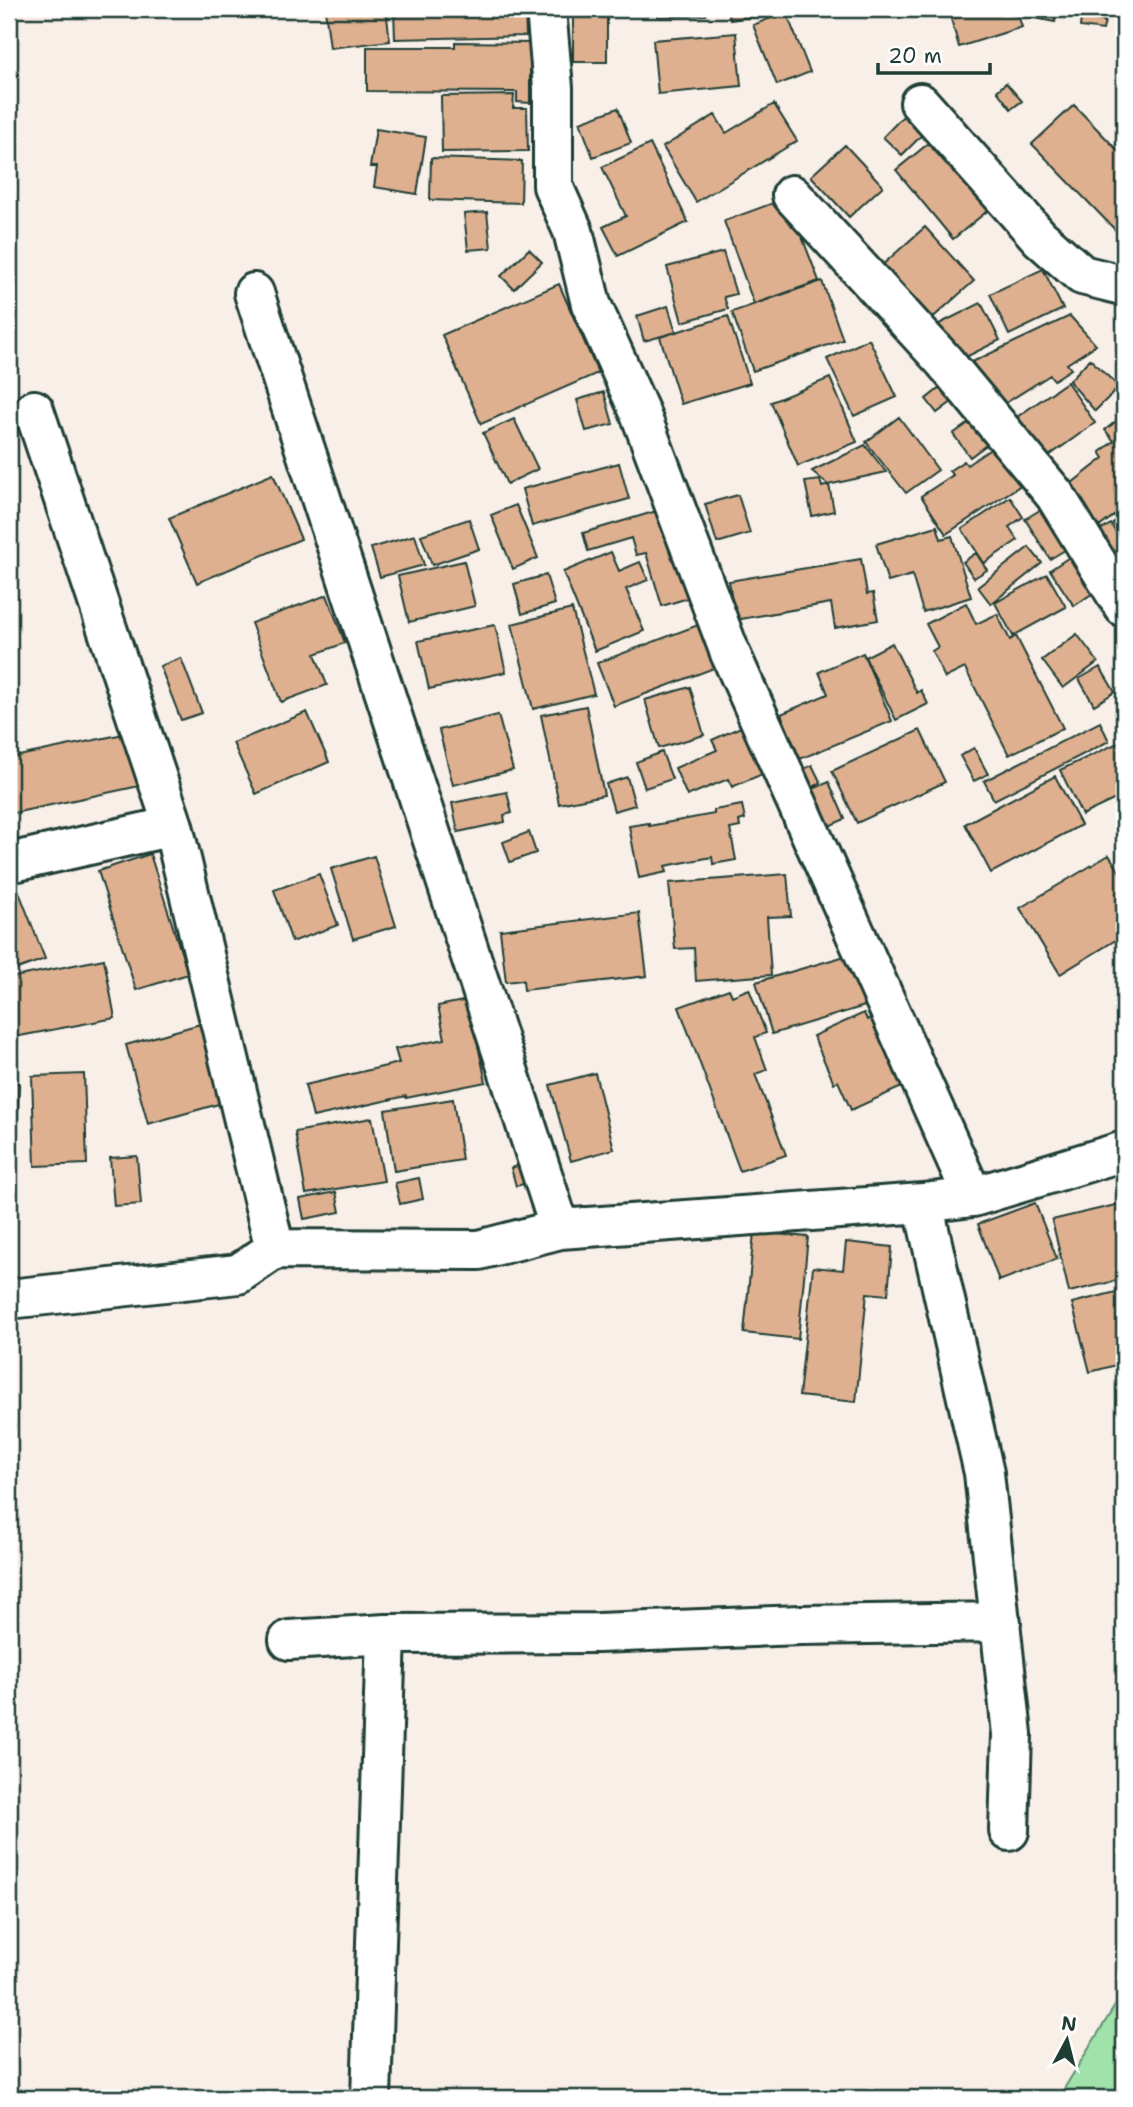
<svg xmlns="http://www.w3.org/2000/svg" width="1133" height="2107" viewBox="0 0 1133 2107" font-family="'Shantell Sans',sans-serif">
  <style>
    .green { fill: #a1e1aa; stroke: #608f6f; stroke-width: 2 }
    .building { fill: #dfb090; stroke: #1f3d34; stroke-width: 2 }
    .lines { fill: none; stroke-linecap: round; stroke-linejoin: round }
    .minor-casing { stroke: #1f3d34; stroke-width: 44 }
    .minor { stroke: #fff; stroke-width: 38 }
  </style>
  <rect width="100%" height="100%" fill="#f9efe9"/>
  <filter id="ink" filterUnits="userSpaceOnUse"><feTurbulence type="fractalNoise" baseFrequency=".0143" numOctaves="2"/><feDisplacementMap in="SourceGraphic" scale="14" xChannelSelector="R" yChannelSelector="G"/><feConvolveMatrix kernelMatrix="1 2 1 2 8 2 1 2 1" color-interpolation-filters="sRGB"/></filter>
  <g filter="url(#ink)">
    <path class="green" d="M1124,1991V2098H1041L1062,2092Z"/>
    <path class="building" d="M325,9H386L390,41L330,48Z
      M394,9H525L526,36L395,39Z
      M657,9H705L706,15L658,17Z
      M712,9H776L777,13L730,20L728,9L712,11Z
      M983,9H1016L1022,27L959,47L951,19Z
      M1027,9H1058L1055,22L1025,16Z
      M786,12L810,72L777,85L753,25Z
      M607,13V62H573V14Z
      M1081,18L1105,21L1103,30L1080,27Z
      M736,33L741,86L658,94L653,40Z
      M455,42L530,43V103L517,102V92L367,91V47H455Z
      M1006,83L1022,101L1011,109L997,91Z
      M514,95L513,108H527L528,151L442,152L441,96Z
      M774,104L797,141L696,202L663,147L715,115L726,133Z
      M1074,105L1124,157V239L1032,144Z
      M618,108L631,143L593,157L580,122Z
      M910,109L929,128L902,155L883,137Z
      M376,129L426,137L417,194L374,187L377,167H370Z
      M940,134L997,203L953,239L896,170Z
      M650,144L688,222L618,256L603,227L626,216L602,167Z
      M845,145L883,186L849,217L811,176Z
      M431,158L522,161L521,203L430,200Z
      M787,198L819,281L754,304L724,221Z
      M487,212L491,248L468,250L464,214Z
      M925,227L974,281L929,321L880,267Z
      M529,249L542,262L514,289L501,276Z
      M723,252L736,294L724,297L728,309L682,322L667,267Z
      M1043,269L1063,309L1009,335L990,294Z
      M822,281L843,340L753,371L732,312Z
      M559,284L598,373L481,424L442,335Z
      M981,303L1000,340L956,362L937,325Z
      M668,306L676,332L644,341L637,316Z
      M728,316L750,383L681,404L660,337Z
      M1070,316L1096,345L1067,364L1071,369L1054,380L1050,375L993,411L970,363Z
      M869,339L897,397L854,416L827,359Z
      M1090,359L1119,387L1095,411L1069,381Z
      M830,378L857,442L798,466L771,402Z
      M1067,382L1095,423L1046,458L1017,417Z
      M946,383L957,398L937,413L926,399Z
      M604,392L613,424L586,431L577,400Z
      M984,412L1001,434L970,457L953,434Z
      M1124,415V508L1095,530L1063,490L1104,458L1100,452L1114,441L1105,430Z
      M899,417L938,470L906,493L866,442Z
      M514,419L538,469L507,484L483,433Z
      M1001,442L1027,481L946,534L921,496L953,475L949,471L964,461L967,465Z
      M865,445L886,472L828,485L812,471Z
      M619,463L629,499L532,526L522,489Z
      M273,474L301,539L197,583L169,518Z
      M820,480L822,487L829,485L834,511L812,516L805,482Z
      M738,495L750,533L717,543L705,504Z
      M1010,497L1023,517L1009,527L1018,540L984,563L962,529Z
      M1050,504L1075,544L1050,559L1025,519Z
      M516,505L538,558L513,569L491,515Z
      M660,510L688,598L662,606L646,553L636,555L631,538L588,551L583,533Z
      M1124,514V538L1113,523Z
      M469,519L479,549L432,565L421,535Z
      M1111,524L1124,547V575L1090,536Z
      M937,526L941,539L952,536L971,597L923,612L912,575L888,582L876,544Z
      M415,535L424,565L380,577L371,548Z
      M1029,547L1042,563L991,604L978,587Z
      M1083,548L1106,584L1074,606L1050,570Z
      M611,552L619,571L640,562L648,580L626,589L644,631L595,651L563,572Z
      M976,553L987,570L974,578L963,562Z
      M861,559L867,594L873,593L878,620L835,628L831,603L735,620L729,581Z
      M464,561L475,606L409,622L398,576Z
      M1047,574L1066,607L1013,636L995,603Z
      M546,575L555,604L522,614L514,584Z
      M327,595L345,643L315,654L327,685L281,702L251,623Z
      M966,603L976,624L997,614L1010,640L1016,636L1063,728L1009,755L965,668L945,678L932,651L938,647L926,624Z
      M572,609L594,694L533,709L512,624Z
      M706,622L722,665L614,706L597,663Z
      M495,625L506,672L429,689L418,641Z
      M1077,634L1098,662L1063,688L1042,660Z
      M892,643L917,693L921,690L928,704L896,720L865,657Z
      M863,653L892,721L800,759L781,714L828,694L819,672Z
      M181,658L202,713L181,720L160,666Z
      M1100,667L1115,692L1094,705L1079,679Z
      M690,687L704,735L659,748L645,700Z
      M586,706L604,795L559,804L541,715Z
      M307,712L329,762L256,794L233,743Z
      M498,715L513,770L453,785L439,730Z
      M1100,722L1109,741L994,800L984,781Z
      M745,725L765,773L732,787L728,779L687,796L675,768L717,750L712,740Z
      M920,730L945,782L857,823L832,771Z
      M133,732L144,785L9,814V758Z
      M1124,740V795L1082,815L1060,770Z
      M974,748L988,774L974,781L960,756Z
      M662,752L672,779L645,788L636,762Z
      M812,765L821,783L809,789L800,771Z
      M1055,776L1081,825L991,873L965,824Z
      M627,777L635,805L614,811L606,784Z
      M829,782L845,819L822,829L806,792Z
      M507,792L512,813L504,815L505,822L458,832L452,803Z
      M742,805L745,819L739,821L740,827L730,829L736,860L713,864L712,857L665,866L667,872L639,878L629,826L649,823V826L714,814V810Z
      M529,832L536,853L510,862L503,842Z
      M150,854L188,974L136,990L98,871Z
      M1109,855L1124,879V935L1060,974L1020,908Z
      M374,856L396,926L353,939L331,869Z
      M12,874L45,959L9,972V875Z
      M319,874L338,925L292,942L274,890Z
      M787,874L791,916L767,917L771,975L696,981L694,948L675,949L669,883Z
      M639,913L647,976L524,990L523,980L506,982L500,930Z
      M852,954L868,1005L772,1034L756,982Z
      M104,959L115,1018L9,1038V978Z
      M729,989L732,996L749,989L766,1033L755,1037L767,1070L755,1074L786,1155L740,1171L679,1007Z
      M468,1000L486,1082L406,1098V1096L313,1117L305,1085L399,1063L395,1049L445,1039L438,1006Z
      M864,1013L867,1020L882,1013L913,1082L851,1110L838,1081L834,1083L813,1036Z
      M200,1024L222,1103L148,1124L126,1045Z
      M595,1073L614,1149L571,1161L550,1085Z
      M84,1074L87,1164L35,1166L32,1076Z
      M9,1083H19L16,1165H9Z
      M453,1099L462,1160L394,1171L385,1110Z
      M372,1118L384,1181L306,1194L295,1132Z
      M137,1156L141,1204L114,1206L110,1158Z
      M532,1161L538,1180L516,1186L511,1168Z
      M419,1178L423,1199L400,1204L395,1183Z
      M336,1192L340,1212L304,1219L300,1199Z
      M1035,1203L1057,1259L999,1281L978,1224Z
      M1124,1203V1279L1069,1292L1052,1220Z
      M754,1232L808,1237L798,1339L744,1333Z
      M846,1242L892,1247L888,1295L867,1293L856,1402L799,1396L813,1267L843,1270Z
      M1124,1290V1363L1090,1372L1072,1303Z"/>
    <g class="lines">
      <defs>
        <path id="minor" d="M546,9L553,88V186L573,231L591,304L640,413L730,653L973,1197
          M920,103L1040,238L1082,275L1118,284L1124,283
          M792,195L944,361L1055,495L1124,607
          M254,293L560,1229
          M34,410L173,826L275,1249
          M9,863L173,826
          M923,1203L984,1473L1012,1734L1009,1831
          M9,1299L238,1274L275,1249L479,1250L560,1229L923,1203L973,1197L1124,1151
          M289,1640L386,1634L598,1633L801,1625L1001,1622
          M371,2098L386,1634"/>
      </defs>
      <use href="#minor" class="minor-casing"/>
      <use href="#minor" class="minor"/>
    </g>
  </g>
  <rect width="1133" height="2107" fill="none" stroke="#fff" stroke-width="35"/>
  <rect x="18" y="18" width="1098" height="2072" fill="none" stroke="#1f3d34" stroke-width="2.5" filter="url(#ink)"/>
  <g transform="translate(1067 2040) rotate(7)" stroke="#ffffff" stroke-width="5" paint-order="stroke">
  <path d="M0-5L12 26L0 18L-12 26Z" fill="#1f3d34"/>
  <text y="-10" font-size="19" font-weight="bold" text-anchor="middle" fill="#1f3d34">N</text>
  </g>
  <path d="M878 63v10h112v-10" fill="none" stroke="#1f3d34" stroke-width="3.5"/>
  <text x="888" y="63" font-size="21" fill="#1f3d34" stroke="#ffffff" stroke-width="5" paint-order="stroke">20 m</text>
</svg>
